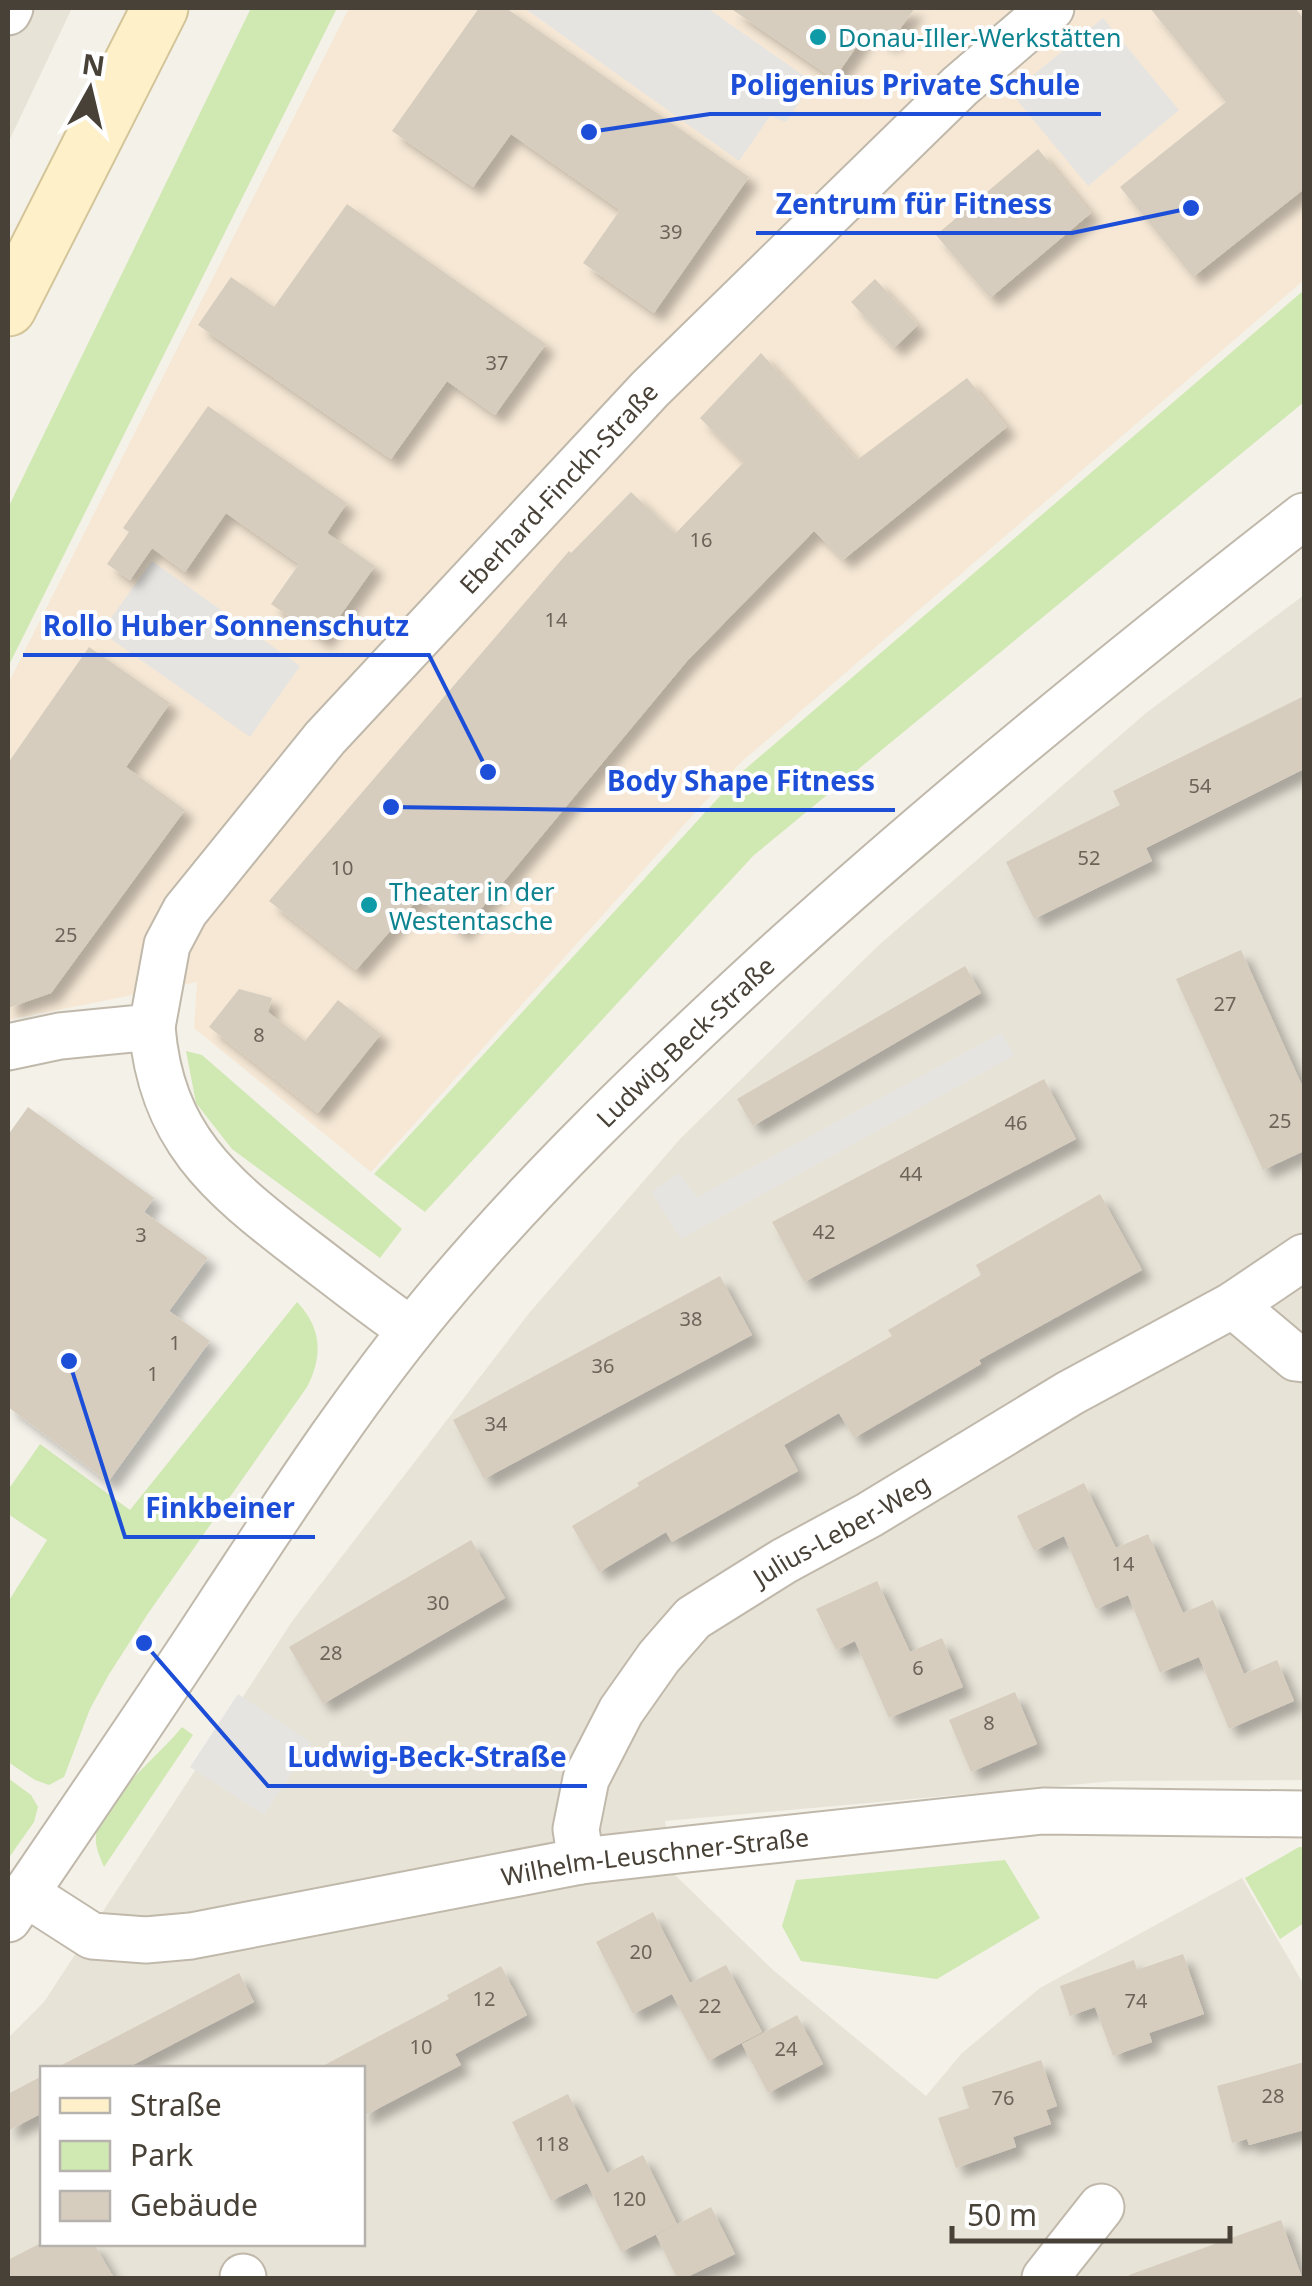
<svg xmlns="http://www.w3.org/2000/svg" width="1312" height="2286" viewBox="0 0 1312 2286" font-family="'Noto Sans',sans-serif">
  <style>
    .residential { fill: #e8e3d7; fill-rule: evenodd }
    .commercial { fill: #f6e8d5 }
    .green { fill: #d0e8b2 }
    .parking { fill: #e6e4e1 }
    .building { fill: #d6cdbe; filter: url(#shadow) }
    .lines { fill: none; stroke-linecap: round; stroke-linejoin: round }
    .street-casing { stroke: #c0b9ab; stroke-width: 49 }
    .secondary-casing { stroke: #d4c499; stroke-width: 59 }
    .street { stroke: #fff; stroke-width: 45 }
    .secondary { stroke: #fef1c9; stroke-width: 55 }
    .culture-dot { fill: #0f9aa8; stroke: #fff; stroke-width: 4 }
    .labels { text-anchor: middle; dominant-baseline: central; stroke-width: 8; stroke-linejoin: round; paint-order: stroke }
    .number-label { font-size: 20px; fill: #6c6459 }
    .culture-label { font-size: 25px; fill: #0d838f; stroke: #fff; text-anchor: start }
    .street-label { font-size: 25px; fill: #484137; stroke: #fff }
    .leader { fill: none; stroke: #1d4ed8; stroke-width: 4 }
    .callout-dot { fill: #1d4ed8; stroke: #fff; stroke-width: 4 }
    .callout-label { font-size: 28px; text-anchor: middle; font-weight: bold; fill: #1d4ed8; stroke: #fff; stroke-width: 8; stroke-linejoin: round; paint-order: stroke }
  </style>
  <defs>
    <filter id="shadow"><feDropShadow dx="9" dy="9" stdDeviation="5" flood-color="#0004"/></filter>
  </defs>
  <rect width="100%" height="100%" fill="#f4f1e9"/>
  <path class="residential" d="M8,8H72L8,143Z
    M1304,595V1780L1115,1781L665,1821L674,1874L773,1970L926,2096L962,2053L1040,1988L1242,1878L1304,1985V2278H8V2038L44,2002L293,1620L530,1312L680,1139L879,945L1146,713ZM42,2068H362V2244H42Z"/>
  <path class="commercial" d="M349,8H1304V280L739,764L371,1172L194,1028L197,982L8,1020V684Z"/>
  <path class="green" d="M251,8H337L8,667V508Z
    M1304,290V402L753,856L425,1212L374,1174L743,771Z
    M186,1051L202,1055L402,1229L380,1258L232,1149L196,1103Z
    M297,1302C322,1328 323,1356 307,1387L147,1615L108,1676L90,1709L64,1777L49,1785L35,1780L8,1762V1602L47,1540L8,1514V1490L40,1444L130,1510Z
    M182,1727L193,1735L104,1867C100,1857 95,1847 96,1837C97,1805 161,1754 182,1727Z
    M8,1778L31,1795L38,1807L34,1822L8,1859Z
    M1299,1847H1304V1923L1280,1939L1245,1878Z
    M1005,1860L1040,1918L937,1979L801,1961L782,1926L796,1880Z"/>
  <path class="parking" d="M524,8H707L813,82L786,122L770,116L739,161Z
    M1103,18L1179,110L1088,186L1011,93Z
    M152,561L300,666L250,737L101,632Z
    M1001,1033L1015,1055L681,1239L651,1192L679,1173L697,1197Z
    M238,1694L312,1743L264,1815L190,1767Z"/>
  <path class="building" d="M479,8H506L749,177L654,313L583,263L620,210L511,134L473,187L392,131Z
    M730,8H915L889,44L868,30L834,79Z
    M1150,8H1295L1304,19V189L1193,277L1120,187L1226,102Z
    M1038,149L1091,213L990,298L936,235Z
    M347,204L546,344L495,415L447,381L391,459L198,325L231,277L274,307Z
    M875,279L918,325L894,348L851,302Z
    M761,353L857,460L967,378L1007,427L843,560L814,531L687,661L461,933L419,898L356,970L269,901L569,551L571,553L631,492L675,534L744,462L700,418Z
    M208,406L347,503L327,533L375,566L323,640L271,604L299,564L226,513L185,572L152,548L130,580L107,564L129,532L123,528Z
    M89,647L170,703L126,767L185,810L51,993L8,1008V763Z
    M1304,696V769L1146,848L1152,861L1034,919L1006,862L1120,805L1113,791Z
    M1241,950L1304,1090V1151L1263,1170L1176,979Z
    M965,966L981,993L753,1126L737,1099Z
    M239,989L272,998L268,1012L305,1041L338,1000L381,1034L318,1113L209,1027Z
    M1044,1079L1076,1139L804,1282L772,1222Z
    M28,1107L154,1198L144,1212L208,1258L169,1311L210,1341L108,1482L8,1407V1135Z
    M1100,1194L1142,1270L979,1360L981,1364L854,1438L839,1413L784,1445L798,1471L672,1542L666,1532L599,1572L572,1526L639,1486L637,1483L892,1336L888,1330L981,1275L976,1265Z
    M720,1276L752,1335L484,1479L453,1420Z
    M1084,1483L1116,1548L1148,1534L1183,1613L1213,1600L1244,1674L1277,1660L1294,1701L1229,1729L1199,1657L1160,1673L1128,1595L1096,1609L1064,1536L1034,1551L1017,1516Z
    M471,1540L505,1598L323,1704L289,1647Z
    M877,1581L910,1652L942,1638L963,1687L889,1718L855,1641L836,1650L816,1609Z
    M1015,1692L1037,1744L971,1772L949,1720Z
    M653,1912L690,1983L726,1965L762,2032L708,2061L672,1994L633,2014L596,1942Z
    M1183,1954L1204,2014L1149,2033L1152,2042L1113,2056L1095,2007L1070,2016L1060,1986L1134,1960L1137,1970Z
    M501,1966L527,2015L455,2054L461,2065L362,2117V2068H319L449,1999L447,1995Z
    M239,1973L254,2002L127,2068H56Z
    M797,2015L823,2064L768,2093L742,2044Z
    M1041,2060L1057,2106L1046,2110L1051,2124L1013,2137L1016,2147L956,2168L938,2118L969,2108L962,2087Z
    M1304,2062V2130L1249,2145L1247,2139L1232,2143L1217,2086Z
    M42,2076V2113L8,2131V2094Z
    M568,2094L607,2173L551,2201L512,2122Z
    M643,2155L677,2224L621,2252L587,2183Z
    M711,2207L735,2254L685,2278H677L656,2235Z
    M1281,2220L1302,2278H1129V2275Z
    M39,2244H94L114,2278H8V2260Z"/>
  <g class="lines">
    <defs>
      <g id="street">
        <path d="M8,12L10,8"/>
        <path d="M152,1027C161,1136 218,1184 300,1247C337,1275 373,1304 411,1330"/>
        <path id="s1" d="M8,1047L60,1036L152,1027L167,945L185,911L325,738L650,389L960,86L1051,8"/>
        <path d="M1233,1305L1296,1358L1304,1359"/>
        <path id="s2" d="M581,1861L576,1829L586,1779L621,1711L659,1657L693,1618L784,1561L869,1515L1070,1393L1233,1305L1304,1257"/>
        <path id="s3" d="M25,1893L92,1936L146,1940L191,1936L581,1861L688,1849L1043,1811L1304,1814"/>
        <path id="s4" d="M8,1919C81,1812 154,1706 224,1598C290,1498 354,1399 431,1306C531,1185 646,1075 762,968C936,809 1118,661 1304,516"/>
        <path d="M243,2277V2278"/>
        <path d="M1045,2278L1101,2207"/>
      </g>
      <path id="secondary" d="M8,308L160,8"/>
    </defs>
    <use href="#street" class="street-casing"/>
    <use href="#secondary" class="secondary-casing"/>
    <use href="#street" class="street"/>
    <use href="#secondary" class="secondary"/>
  </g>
  <g class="culture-dot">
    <circle cx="818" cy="37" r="10"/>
    <circle cx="369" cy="905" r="10"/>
  </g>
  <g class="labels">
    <g class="number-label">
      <text x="671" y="231">39</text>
      <text x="497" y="362">37</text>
      <text x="701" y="539">16</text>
      <text x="556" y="619">14</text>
      <text x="1200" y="785">54</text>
      <text x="1089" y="857">52</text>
      <text x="342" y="867">10</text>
      <text x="66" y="934">25</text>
      <text x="1225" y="1003">27</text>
      <text x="259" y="1034">8</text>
      <text x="1280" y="1120">25</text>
      <text x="1016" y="1122">46</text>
      <text x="911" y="1173">44</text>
      <text x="824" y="1231">42</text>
      <text x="141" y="1234">3</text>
      <text x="691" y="1318">38</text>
      <text x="175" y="1342">1</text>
      <text x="603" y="1365">36</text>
      <text x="153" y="1373">1</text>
      <text x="496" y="1423">34</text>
      <text x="1123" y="1563">14</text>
      <text x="438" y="1602">30</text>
      <text x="331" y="1652">28</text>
      <text x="918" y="1667">6</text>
      <text x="989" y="1722">8</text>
      <text x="641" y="1951">20</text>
      <text x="484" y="1998">12</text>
      <text x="1136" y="2000">74</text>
      <text x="710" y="2005">22</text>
      <text x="421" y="2046">10</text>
      <text x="786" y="2048">24</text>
      <text x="1273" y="2095">28</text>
      <text x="1003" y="2097">76</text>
      <text x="552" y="2143">118</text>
      <text x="629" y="2198">120</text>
    </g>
    <g class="culture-label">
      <text x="838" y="37">Donau-Iller-Werkstätten</text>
      <text x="389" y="891">Theater in der<tspan x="389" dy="29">Westentasche</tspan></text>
    </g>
    <g class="street-label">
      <text stroke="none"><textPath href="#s1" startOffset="832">Eberhard-Finckh-Straße</textPath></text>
      <text stroke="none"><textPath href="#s4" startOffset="1112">Ludwig-Beck-Straße</textPath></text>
      <text stroke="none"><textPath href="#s2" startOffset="450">Julius-Leber-Weg</textPath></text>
      <text stroke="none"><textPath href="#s3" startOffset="650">Wilhelm-Leuschner-Straße</textPath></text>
    </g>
  </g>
  <path class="leader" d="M589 132L710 114H1101M1191 208L1072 233H756M488 772L429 655H23M391 807L587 810H895M69 1361L125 1537H315M144 1643L268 1786H587"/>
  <g class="callout-dot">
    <circle cx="589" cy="132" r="10"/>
    <circle cx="1191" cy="208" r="10"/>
    <circle cx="488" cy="772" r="10"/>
    <circle cx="391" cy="807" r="10"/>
    <circle cx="69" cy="1361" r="10"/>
    <circle cx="144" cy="1643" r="10"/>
  </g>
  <g class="callout-label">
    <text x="905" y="95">Poligenius Private Schule</text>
    <text x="914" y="214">Zentrum für Fitness</text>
    <text x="226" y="636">Rollo Huber Sonnenschutz</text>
    <text x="741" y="791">Body Shape Fitness</text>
    <text x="220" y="1518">Finkbeiner</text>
    <text x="427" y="1767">Ludwig-Beck-Straße</text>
  </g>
  <rect width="1312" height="2286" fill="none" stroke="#484137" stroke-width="20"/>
  <rect x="40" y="2066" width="325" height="180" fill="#ffffff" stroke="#b6b3af" stroke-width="2.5"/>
  <rect x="60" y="2098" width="50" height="15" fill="#fef1c9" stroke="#b6b3af" stroke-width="2.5"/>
  <text x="130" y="2116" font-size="30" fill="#484137">Straße</text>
  <rect x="60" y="2141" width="50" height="30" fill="#d0e8b2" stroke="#b6b3af" stroke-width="2.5"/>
  <text x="130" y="2166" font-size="30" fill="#484137">Park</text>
  <rect x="60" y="2191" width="50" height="30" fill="#d6cdbe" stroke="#b6b3af" stroke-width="2.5"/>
  <text x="130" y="2216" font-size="30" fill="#484137">Gebäude</text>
  <g transform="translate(90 90) rotate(8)" stroke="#ffffff" stroke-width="8" paint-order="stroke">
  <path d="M0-8L18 38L0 25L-18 38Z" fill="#484137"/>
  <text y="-15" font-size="28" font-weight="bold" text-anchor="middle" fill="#484137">N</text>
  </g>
  <path d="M952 2226v15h278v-15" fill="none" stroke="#484137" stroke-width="5"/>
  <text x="967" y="2226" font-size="30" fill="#484137" stroke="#ffffff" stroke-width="8" paint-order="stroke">50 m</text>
</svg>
